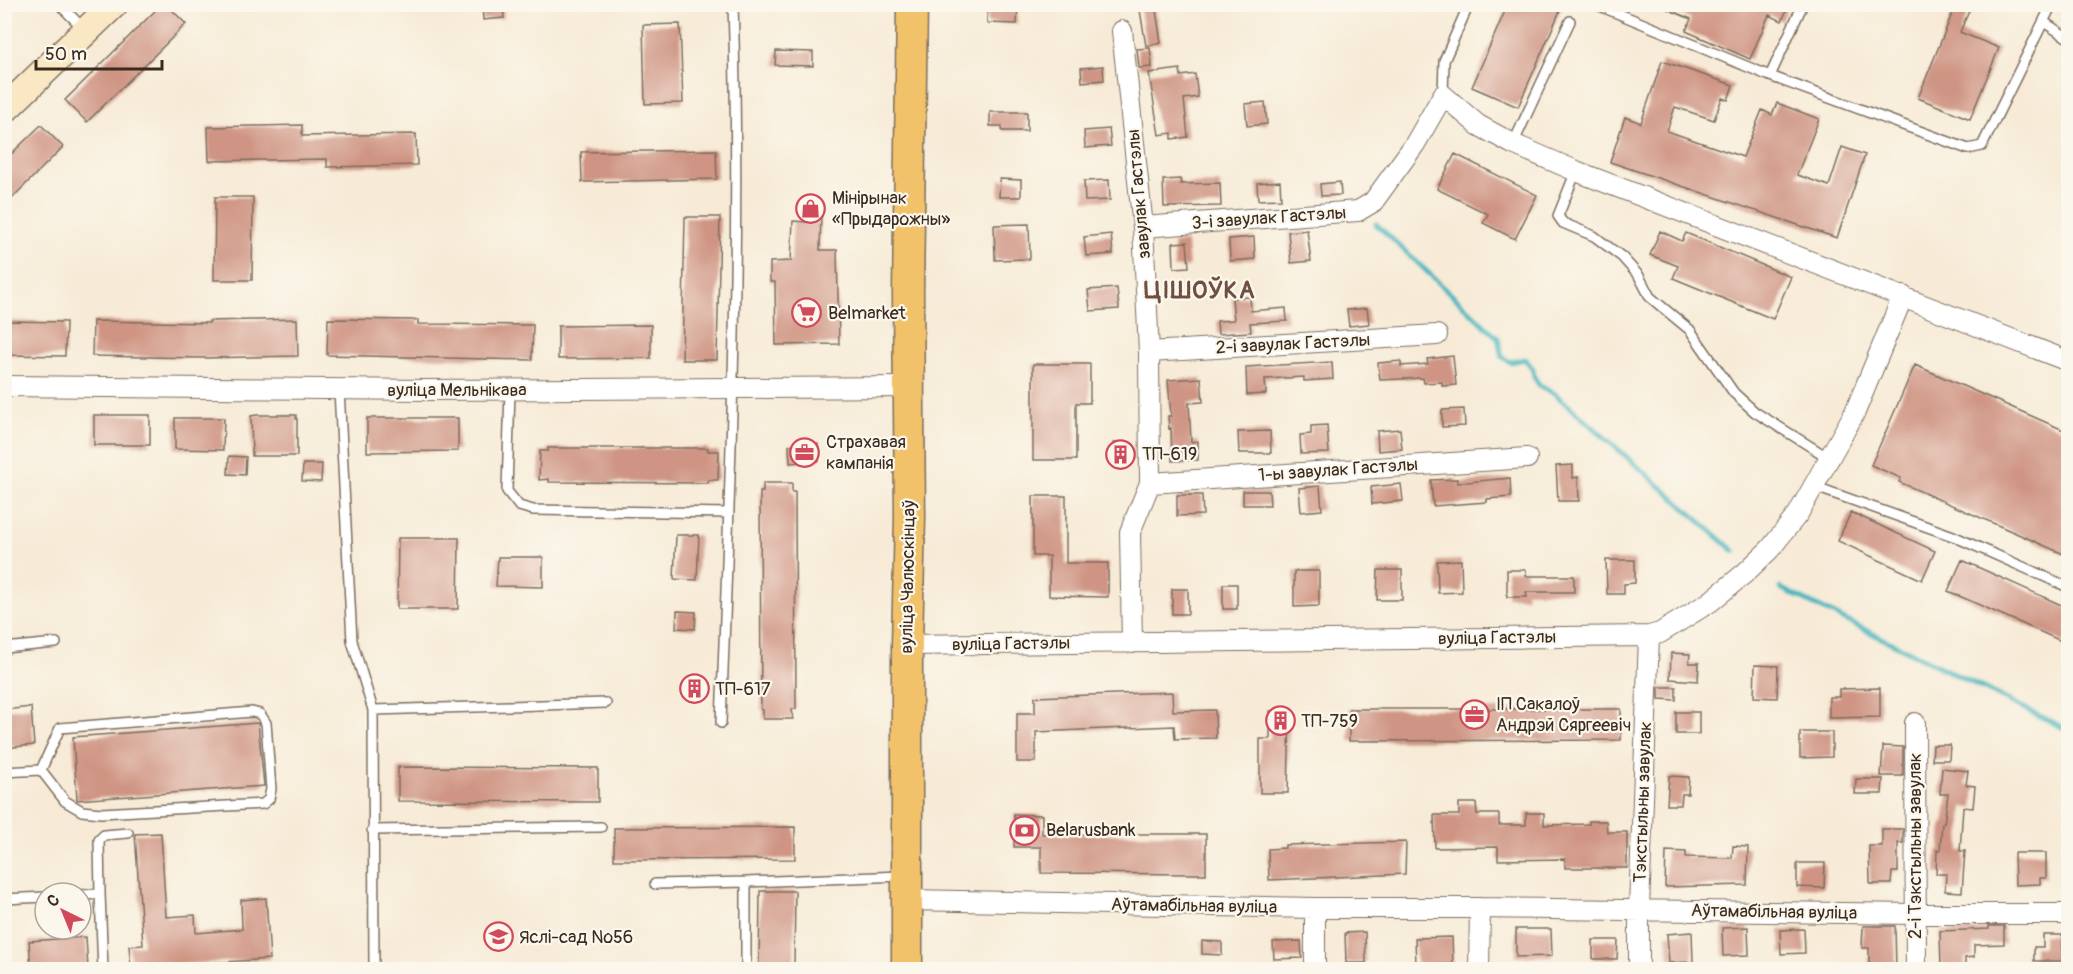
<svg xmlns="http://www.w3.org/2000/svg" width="2073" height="974" viewBox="0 0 2073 974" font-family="Pangolin,sans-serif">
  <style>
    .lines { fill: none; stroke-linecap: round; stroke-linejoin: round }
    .stream { stroke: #47b6bf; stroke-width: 5 }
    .building { fill: #cf9483 }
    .lane-casing { stroke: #7d6e5f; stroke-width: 12 }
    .street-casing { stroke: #7d6e5f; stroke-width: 22 }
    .secondary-casing { stroke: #7d6e5f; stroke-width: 30 }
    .primary-casing { stroke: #7d6e5f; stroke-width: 33 }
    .lane { stroke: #fff; stroke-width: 9 }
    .street { stroke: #fff; stroke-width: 20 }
    .secondary { stroke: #fae7c3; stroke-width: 27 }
    .primary { stroke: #f2c26a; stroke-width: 30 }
    .labels { text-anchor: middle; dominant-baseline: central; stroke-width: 4.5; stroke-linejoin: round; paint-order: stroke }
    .street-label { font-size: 18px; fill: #3b2a1e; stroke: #fbf7ec }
    .poi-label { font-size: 18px; fill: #3b2a1e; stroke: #fbf7ec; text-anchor: start }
    .district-label { font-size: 24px; font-weight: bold; letter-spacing: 1.5px; fill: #6f4f41; stroke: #fbf7ec }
  </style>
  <rect width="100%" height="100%" fill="#fbf7ec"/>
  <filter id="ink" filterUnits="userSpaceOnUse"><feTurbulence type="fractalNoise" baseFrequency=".0167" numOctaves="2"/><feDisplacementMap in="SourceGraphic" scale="12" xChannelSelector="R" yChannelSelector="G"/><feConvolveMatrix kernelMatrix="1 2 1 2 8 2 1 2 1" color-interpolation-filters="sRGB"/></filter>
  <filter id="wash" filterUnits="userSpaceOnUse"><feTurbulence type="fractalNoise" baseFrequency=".008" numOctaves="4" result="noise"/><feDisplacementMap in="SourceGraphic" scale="24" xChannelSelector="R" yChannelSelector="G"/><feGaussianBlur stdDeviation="1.35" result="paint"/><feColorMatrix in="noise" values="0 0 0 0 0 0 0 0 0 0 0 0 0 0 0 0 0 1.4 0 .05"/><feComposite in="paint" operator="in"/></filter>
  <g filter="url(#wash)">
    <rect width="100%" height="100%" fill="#f7ebd7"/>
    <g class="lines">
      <path class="stream" d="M1376,224L1498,338L1502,357L1510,362L1525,359L1533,369L1534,377L1540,386L1555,394L1734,551
        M1780,588L2068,730"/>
    </g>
    <g id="blocks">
      <path class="building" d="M162,4H166L186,24L87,122L65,100Z
        M482,4H503L504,18L483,20Z
        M988,4H1018L1017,24L987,23Z
        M1139,4H1155L1161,43L1146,46Z
        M1508,4H1563L1518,107L1472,87Z
        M1655,4H1789L1782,21L1769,15L1750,59L1686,31L1691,19Z
        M1956,4H1972L1960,32L1999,48L1970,119L1918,98Z
        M680,24L683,103L645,104L643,25Z
        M1150,48L1152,67L1139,68L1137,49Z
        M776,51L813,52V66L775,65Z
        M1662,61L1733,85L1728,100L1722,98L1714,120L1675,107L1667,131L1743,157L1762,110L1772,115L1777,103L1819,119L1797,175L1829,186L1842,147L1865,155L1837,238L1610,162L1625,117L1641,123Z
        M1103,66L1104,80L1082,82L1081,68Z
        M1180,69L1181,76L1195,74L1198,97L1184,99L1188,137L1172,139V133L1159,135L1149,73Z
        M1265,102L1267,124L1247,126L1245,104Z
        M990,112H1027V131H1002V126H990Z
        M41,125L63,147L4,206V161Z
        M302,125V136L416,134L417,165L327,167V159L209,161L208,127Z
        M1109,129L1111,146L1085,148L1084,131Z
        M716,150L717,179L582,182L581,152Z
        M1455,154L1537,195L1515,239L1483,223L1488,214L1437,189Z
        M1000,179L1021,180V197H999Z
        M1180,179L1181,184L1220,183L1221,206L1164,207L1163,180Z
        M1109,180L1110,200L1085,201L1084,181Z
        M1280,181L1281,199L1258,200L1257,183Z
        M1340,182L1341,195L1321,196L1320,184Z
        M215,197H253L252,280H214Z
        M807,213L821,214L820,250H837L839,344L776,345L775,282H770V262L791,261L793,221L807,222Z
        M685,217H720L717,360H682Z
        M1029,224L1030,259L995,260L994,225Z
        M1307,230L1311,261L1291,263L1288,232Z
        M1660,231L1682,241L1686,233L1791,277L1773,319L1673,278L1678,266L1650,255Z
        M1111,234L1113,254L1086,256L1084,237Z
        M1254,237L1255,259L1230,261L1229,239Z
        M1187,242L1189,267L1174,268L1173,243Z
        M1117,288L1119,309L1090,311L1088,290Z
        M1250,297L1251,311L1286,308L1287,321L1250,323L1251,332L1218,334L1217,321L1234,320L1232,298Z
        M1367,308L1369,324L1349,326L1347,310Z
        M297,319L298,356L204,358L92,356L93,321L209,323V321Z
        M328,319L418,320V324L533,325L532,360L327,355Z
        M4,321L66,322L65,356L4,355Z
        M651,325V358L558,359V326Z
        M1453,356L1456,385L1442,386V382L1424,383L1423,378L1380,380L1378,363L1401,361V366L1428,364L1427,359Z
        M1332,362L1333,379L1304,381V377L1265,379L1266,394L1247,395L1246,367Z
        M1033,364H1090V403H1076V460H1033Z
        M1915,365L2068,432V556L1899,482L1901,478L1871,465Z
        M1201,378L1203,402L1189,403L1191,442L1198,441V460L1172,461L1171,428L1169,429L1168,416H1171L1168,380Z
        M1464,409L1465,426L1442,427V410Z
        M94,415H150V445H94Z
        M257,415H296V419H297V456H252L251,416Z
        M175,418H224L223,450L175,449Z
        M367,418H458V451L367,452Z
        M1327,425L1329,453L1301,454L1300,435L1311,434V426Z
        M1400,429L1402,449L1378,451L1377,431Z
        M1270,431L1271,453H1239L1238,432Z
        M1129,442V466H1114L1113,443Z
        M818,444L819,461L790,463L789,445Z
        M548,448H708V451H719L718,480H709L708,483L549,482V479L539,480L540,451H548Z
        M229,456L246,457L245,475L228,474Z
        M303,464H322L321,482L302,481Z
        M1573,465V478L1578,477L1579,501H1558L1556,466Z
        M1510,478L1511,497L1487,499V502L1433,506L1431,480L1457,479V483Z
        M763,483H792V492H795L796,709H792L793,719H763V710H761L760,492H763Z
        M1401,484L1403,501L1372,504L1371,487Z
        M1320,486L1322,510L1301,512L1299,488Z
        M1243,491H1269L1270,505H1243Z
        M1177,495H1202L1203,515L1177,516Z
        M1033,496H1066V563H1108V597L1049,596V556H1033Z
        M1851,512L1935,551L1922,580L1838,541Z
        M676,535H699L697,580L674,579Z
        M398,538H459L458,609H397Z
        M498,557H543V587L496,586Z
        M1461,560L1462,592L1438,593L1437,561Z
        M1606,560H1635V583L1624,584V594H1607Z
        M1962,560L2068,608V644L1948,591Z
        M1378,570H1402V600H1377Z
        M1507,570H1526V576H1574V592H1526L1527,597H1507Z
        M1294,571H1319V606L1294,607Z
        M1223,584H1237V609H1223Z
        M1172,589H1188V614H1172Z
        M677,611L696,612L695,629L676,628Z
        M1671,653L1690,654L1689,663H1699L1698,681L1670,679Z
        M1755,665L1778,666L1777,698L1754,697Z
        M1659,687H1676V700L1659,699Z
        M1880,688V717L1829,718V697H1839V689Z
        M1172,692L1173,711L1215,710L1216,738L1175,739L1174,726L1036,732V762H1017V713H1035V697Z
        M31,707L34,745L4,748V710Z
        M1349,709H1621V740L1349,741Z
        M1270,711H1290L1288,793H1260V739H1270Z
        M1676,712H1699V734H1676Z
        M258,723L264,786L77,800L73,737Z
        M1800,732H1832V757L1800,758Z
        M1933,745H1950L1949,760H1932Z
        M1883,746L1903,747V776H1881Z
        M398,767L598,768V802L398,801Z
        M1942,768L1968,771L1966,785L1975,786L1973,808L1963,807L1960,851H1965L1962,892L1945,891L1946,874H1936L1937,850H1940L1942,823H1944L1948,794H1940Z
        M1669,776L1689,777L1688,794H1682L1681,805H1667Z
        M1856,779H1883L1882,794H1855Z
        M1459,803H1476L1477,814H1499V825H1526V813H1544V825L1589,824V821H1606L1607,832H1627V868H1565V859L1498,860V847L1435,848L1434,815H1459Z
        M1014,814L1042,815V834H1206V874L1041,873V847H1014Z
        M795,827V859L614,860V828Z
        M1882,829H1903V843H1898V872H1892L1891,884H1870L1869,846H1882Z
        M161,833L166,917L195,915L196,933L242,929L241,900L266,898L270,959L131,968L129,946L143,945L135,834Z
        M1406,842L1405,874L1269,880L1268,849L1285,848V845Z
        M1733,846L1748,847L1747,885L1665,887L1666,851L1686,852V857L1732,858Z
        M2014,853H2046V878H2040V884L2015,885Z
        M1797,863H1825L1824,888L1797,887Z
        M760,891H795L794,969H759Z
        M1863,926H1895L1896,969H1869V948H1862Z
        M1989,926H2004V944L1974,945V957L1965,958V969H1941L1940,931L1989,929Z
        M1748,927L1749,955L1723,956L1722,928Z
        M1516,929H1551L1552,956L1516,957Z
        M1804,929L1805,953L1781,954L1780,930Z
        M1365,932L1366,963H1346L1345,933Z
        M1692,932L1693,962L1669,963L1667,934Z
        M2043,935H2063L2062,961H2034V947H2043Z
        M86,937L88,969H31L29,941Z
        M1452,937L1453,964L1416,965L1415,938Z
        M1593,940H1618L1617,959H1593Z
        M1202,941L1222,942V955L1202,954Z
        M1301,941L1302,958L1274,959L1273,942Z"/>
    </g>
  </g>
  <g filter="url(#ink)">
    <use href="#blocks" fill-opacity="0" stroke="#7d6e5f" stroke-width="1.5"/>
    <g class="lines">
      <defs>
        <path id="lane" d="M59,4L85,30
          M1595,4L1770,76L1968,149L1982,146L2052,4
          M2044,22L2068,38
          M1770,76L1803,4
          M1443,95L1444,61L1469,4
          M1513,144L1570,21
          M1576,171L1558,216L1563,223L1594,236L1622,257L1639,276L1650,297L1690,330L1734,393L1755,412L1829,458
          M339,389L352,641L373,710L374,970
          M510,390L507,491L519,506L533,510L729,513
          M1813,486L1953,536L2068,587
          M4,648L56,643
          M373,710L606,703
          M252,712L260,714L266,723L271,789L269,799L263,804L101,813L82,811L65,801L41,770L60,728Z
          M721,723C730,484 741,244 733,4
          M4,772L41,770
          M372,830L601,827
          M655,884L746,882
          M100,894L103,970
          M81,895L100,894L99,840L104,835L128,833
          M4,899L45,897
          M746,970V882L902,876"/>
        <path id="street" d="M1122,31L1143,227L1149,352L1150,483L1130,532L1132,643
          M1143,227L1358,211L1373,202L1415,144L1443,95L1478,125L1513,144L1576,171L2068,361
          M1149,352L1437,335
          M4,386L428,390L909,387
          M1150,483L1527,458
          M907,645L1649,636L1660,633L1710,602L1745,573L1770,549L1798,514L1855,412L1903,296
          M1915,723L1916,970
          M908,900L1315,908H1480L1915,914H2068
          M1315,970V908
          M1479,970L1480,908
          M1639,970V909L1649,636"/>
        <path id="secondary" d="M4,110L114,4"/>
        <path id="primary" d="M907,970V645L910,517L908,293L912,4"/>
      </defs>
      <use href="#lane" class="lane-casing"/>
      <use href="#street" class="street-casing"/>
      <use href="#secondary" class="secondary-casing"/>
      <use href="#primary" class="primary-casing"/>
      <use href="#lane" class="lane"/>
      <use href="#street" class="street"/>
      <use href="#secondary" class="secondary"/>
      <use href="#primary" class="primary"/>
    </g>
  </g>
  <defs>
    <symbol id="shop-ring" viewBox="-11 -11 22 22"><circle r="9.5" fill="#fbf7ec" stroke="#d1495b" stroke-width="1.5"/><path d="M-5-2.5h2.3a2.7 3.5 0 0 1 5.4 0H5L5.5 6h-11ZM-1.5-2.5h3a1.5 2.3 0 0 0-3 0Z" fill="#d1495b"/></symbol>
    <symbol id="supermarket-ring" viewBox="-11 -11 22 22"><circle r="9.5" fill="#fbf7ec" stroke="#d1495b" stroke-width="1.5"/><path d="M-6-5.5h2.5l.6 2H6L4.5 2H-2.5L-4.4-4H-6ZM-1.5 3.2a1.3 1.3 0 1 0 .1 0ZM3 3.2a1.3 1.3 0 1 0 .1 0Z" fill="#d1495b"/></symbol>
    <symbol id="office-ring" viewBox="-11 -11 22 22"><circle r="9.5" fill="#fbf7ec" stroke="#d1495b" stroke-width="1.5"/><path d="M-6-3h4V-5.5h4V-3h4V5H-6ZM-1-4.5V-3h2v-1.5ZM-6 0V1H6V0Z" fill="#d1495b"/></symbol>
    <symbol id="building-ring" viewBox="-11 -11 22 22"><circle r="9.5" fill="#fbf7ec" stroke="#d1495b" stroke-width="1.5"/><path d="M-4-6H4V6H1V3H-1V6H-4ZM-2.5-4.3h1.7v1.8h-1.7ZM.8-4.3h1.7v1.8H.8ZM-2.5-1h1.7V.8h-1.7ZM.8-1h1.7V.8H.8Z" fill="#d1495b"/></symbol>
    <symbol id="bank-ring" viewBox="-11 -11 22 22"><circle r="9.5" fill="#fbf7ec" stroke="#d1495b" stroke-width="1.5"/><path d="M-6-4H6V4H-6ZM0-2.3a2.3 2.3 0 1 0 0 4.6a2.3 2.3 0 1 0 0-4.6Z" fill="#d1495b"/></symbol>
    <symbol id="school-ring" viewBox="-11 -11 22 22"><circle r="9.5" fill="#fbf7ec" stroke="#d1495b" stroke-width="1.5"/><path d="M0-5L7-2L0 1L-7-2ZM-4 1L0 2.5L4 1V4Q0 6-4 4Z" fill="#d1495b"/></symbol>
  </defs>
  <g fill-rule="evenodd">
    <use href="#shop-ring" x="794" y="192" width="33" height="33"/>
    <use href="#supermarket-ring" x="790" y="296" width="33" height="33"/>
    <use href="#office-ring" x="788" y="436" width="33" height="33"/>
    <use href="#building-ring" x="1104" y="438" width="33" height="33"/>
    <use href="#building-ring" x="678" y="672" width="33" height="33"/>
    <use href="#office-ring" x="1458" y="698" width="33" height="33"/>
    <use href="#building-ring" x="1264" y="704" width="33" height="33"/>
    <use href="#bank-ring" x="1008" y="814" width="33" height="33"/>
    <use href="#school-ring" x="482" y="920" width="33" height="33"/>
  </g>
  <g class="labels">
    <g class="street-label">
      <text transform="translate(1139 194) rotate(-95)">завулак Гастэлы</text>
      <text transform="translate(1269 218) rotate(-4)">3-і завулак Гастэлы</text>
      <text transform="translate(1293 344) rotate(-3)">2-і завулак Гастэлы</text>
      <text x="457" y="390">вуліца Мельнікава</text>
      <text transform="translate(1338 470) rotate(-4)">1-ы завулак Гастэлы</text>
      <text transform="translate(908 577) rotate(-89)">вуліца Чалюскінцаў</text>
      <text transform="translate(1497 638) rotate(-1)">вуліца Гастэлы</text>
      <text transform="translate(1011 644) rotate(-1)">вуліца Гастэлы</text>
      <text transform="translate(1643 802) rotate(-88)">Тэкстыльны завулак</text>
      <text transform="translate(1915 846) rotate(-90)">2-і Тэкстыльны завулак</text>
      <text transform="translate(1194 906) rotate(1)">Аўтамабільная вуліца</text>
      <text transform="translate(1774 912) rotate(1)">Аўтамабільная вуліца</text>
    </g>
    <g class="poi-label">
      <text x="832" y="198">Мінірынак<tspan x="832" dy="21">«Прыдарожны»</tspan></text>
      <text x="828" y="313">Belmarket</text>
      <text x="826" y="442">Страхавая<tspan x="826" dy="21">кампанія</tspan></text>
      <text x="1142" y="454">ТП-619</text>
      <text x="715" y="689">ТП-617</text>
      <text x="1496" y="704">ІП Сакалоў<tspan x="1496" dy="21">Андрэй Сяргеевіч</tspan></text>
      <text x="1301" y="721">ТП-759</text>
      <text x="1046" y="830">Belarusbank</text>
      <text x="519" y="937">Яслі-сад №56</text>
    </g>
    <g class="district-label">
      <text x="1200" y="290">ЦІШОЎКА</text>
    </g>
  </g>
  <rect width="2073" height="974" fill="none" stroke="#fbf7ec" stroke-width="24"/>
  <g transform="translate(63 911) rotate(317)"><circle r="28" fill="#fbf7ec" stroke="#aea59a" stroke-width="1.5"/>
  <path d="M0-4.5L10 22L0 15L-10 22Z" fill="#d1495b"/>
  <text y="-9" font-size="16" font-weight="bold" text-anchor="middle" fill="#3b2a1e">С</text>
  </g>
  <path d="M36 60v9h126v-9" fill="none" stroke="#3b2a1e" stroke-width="3"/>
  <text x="45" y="60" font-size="18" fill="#3b2a1e" stroke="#fbf7ec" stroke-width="4.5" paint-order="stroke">50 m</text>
</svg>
